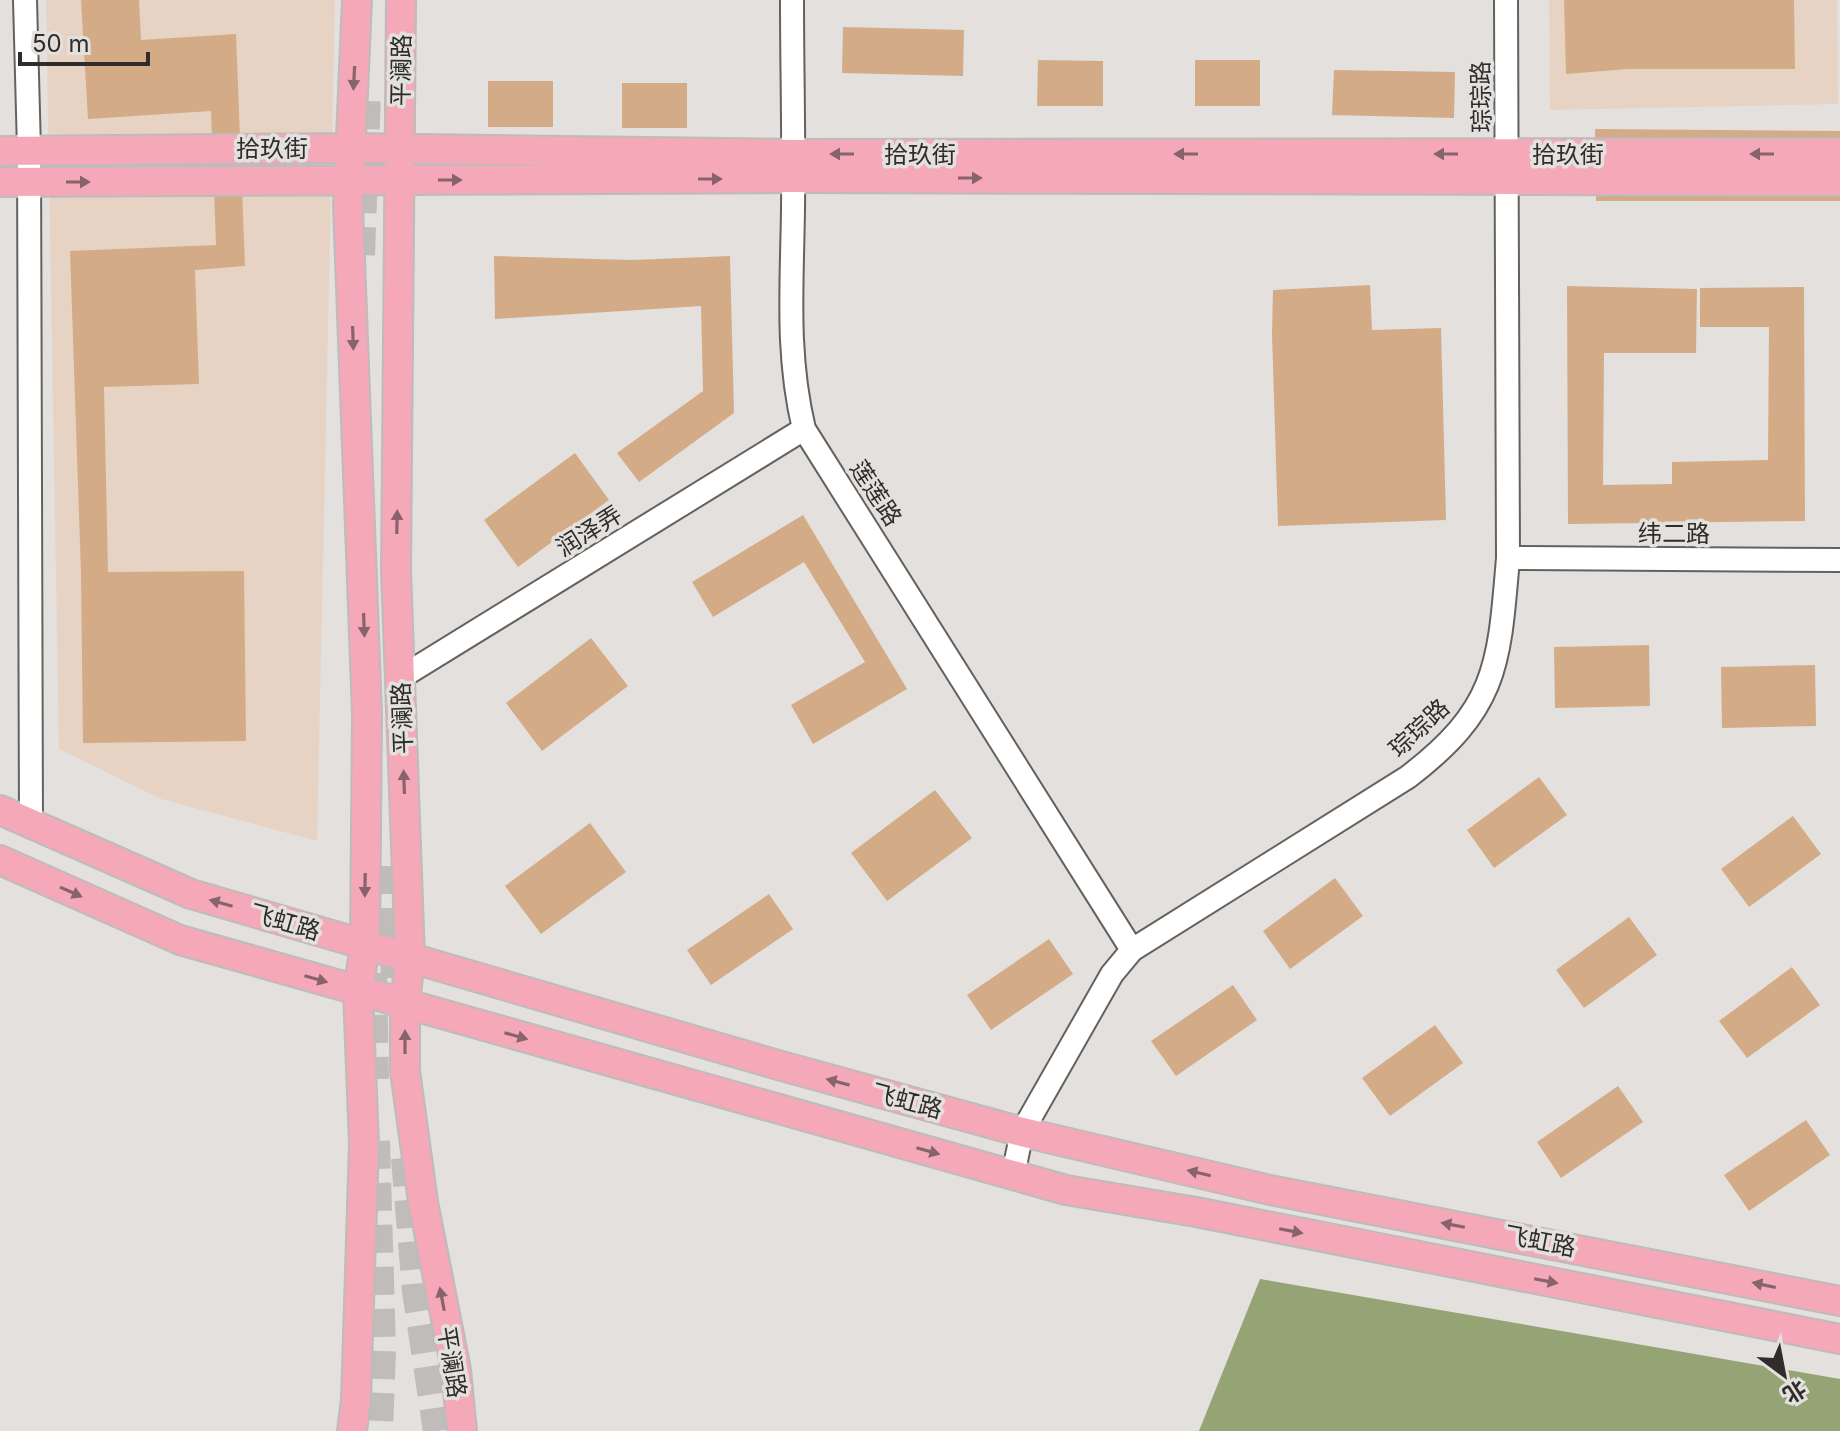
<svg xmlns="http://www.w3.org/2000/svg" width="1840" height="1431" viewBox="0 0 1840 1431" font-family="Inter,'Noto Sans SC',sans-serif">
  <style>
    .commercial { fill: #e7d3c4 }
    .forest { fill: #95a474 }
    .building { fill: #d3ac87 }
    .lines { fill: none; stroke-linecap: round; stroke-linejoin: round }
    .major-tunnel { stroke: #bfbcba; stroke-width: 28; stroke-dasharray: 28 14; stroke-linecap: butt }
    .minor-casing { stroke: #64625f; stroke-width: 26 }
    .major-casing { stroke: #bcbcbb; stroke-width: 32 }
    .minor { stroke: #fff; stroke-width: 22 }
    .major { stroke: #f4a8b8; stroke-width: 28 }
    .oneway { fill: #87646b }
    .labels { text-anchor: middle; dominant-baseline: central; stroke-width: 7; stroke-linejoin: round; paint-order: stroke }
    .street-label { font-size: 24px; fill: #2e2d2c; stroke: #e3e0de }
  </style>
  <rect width="100%" height="100%" fill="#e3e0de"/>
  <path class="commercial" d="M46,0H335L317,841L161,799L59,749Z
    M1549,0H1837L1838,104L1550,110Z"/>
  <path class="forest" d="M1260,1279L1840,1379V1431H1199Z"/>
  <path class="building" d="M81,0H139L141,40L236,34L245,266L195,270L199,384L104,387L108,572L244,571L246,741L83,743L81,573L70,251L216,245L211,111L88,119Z
    M1564,0H1794L1795,69H1627L1566,74Z
    M843,27L964,30L963,76L842,73Z
    M1038,60L1103,61V106H1037Z
    M1195,60H1260V106H1195Z
    M1334,70L1455,72L1454,118L1332,115Z
    M488,81H553V127H488Z
    M622,83H687V128H622Z
    M1595,129L1840,131V201H1596Z
    M494,256L632,260L730,256L734,413L639,482L617,453L703,391L701,306L495,319Z
    M1370,285L1372,330L1441,328L1446,520L1278,526L1272,334L1273,290Z
    M1567,286L1697,289L1696,353H1604L1603,485L1672,484V462L1768,460L1769,327H1700V288L1804,287L1805,521L1568,524Z
    M575,453L609,500L518,567L484,520Z
    M803,515L907,689L813,744L791,705L865,662L804,562L713,617L692,582Z
    M591,638L628,686L542,751L506,703Z
    M1649,645L1650,706L1555,708L1554,647Z
    M1815,665L1816,726L1722,728L1721,667Z
    M1539,777L1567,815L1494,868L1467,830Z
    M935,790L972,838L887,901L851,853Z
    M1793,816L1821,854L1749,907L1721,869Z
    M590,823L626,872L541,934L505,886Z
    M1335,878L1363,916L1290,969L1263,931Z
    M769,894L793,929L711,985L687,950Z
    M1629,917L1657,955L1584,1008L1556,970Z
    M1049,939L1073,974L991,1030L967,995Z
    M1792,967L1820,1005L1747,1058L1719,1021Z
    M1233,985L1257,1020L1176,1076L1151,1041Z
    M1435,1025L1463,1063L1390,1116L1362,1078Z
    M1618,1086L1643,1122L1561,1178L1537,1142Z
    M1806,1120L1830,1155L1749,1211L1724,1175Z"/>
  <g class="lines">
    <path class="major-tunnel" d="M361,255L367,93
      M394,866L395,1009
      M373,973L375,1079
      M376,1141L382,1350L379,1431
      M405,1158L416,1291L437,1431"/>
    <defs>
      <path id="minor" d="M25,0L29,150L31,824
        M792,0C792,70 794,139 793,209C792,286 786,354 804,429L1132,950
        M1508,558L1840,560
        M400,678L804,429
        M1013,1175L1022,1132L1112,974L1132,950L1408,777C1498,708 1499,665 1508,558L1506,0"/>
      <path id="major" d="M401,0L396,570L410,958L405,1004V1071L423,1202L456,1370L462,1431
        M0,151L350,148L793,154L1840,153
        M0,182L793,178L1840,181
        M0,810L191,894L778,1065L1022,1132L1270,1190L1840,1301
        M0,860L180,940L1066,1190L1196,1212L1840,1339
        M352,1431L356,1400L364,1144L358,991L365,945L367,714L348,206L357,0"/>
    </defs>
    <use href="#minor" class="minor-casing"/>
    <use href="#major" class="major-casing"/>
    <use href="#minor" class="minor"/>
    <use href="#major" class="major"/>
  </g>
  <defs><path id="oneway-solid" d="M-6-.8H1V-3.2L6.5 0L1 3.2V.8H-6Z" transform="scale(2)"/></defs>
  <g class="oneway">
    <use href="#oneway-solid" transform="translate(354 78) rotate(93)"/>
    <use href="#oneway-solid" transform="translate(842 154) rotate(-180)"/>
    <use href="#oneway-solid" transform="translate(1186 154) rotate(-180)"/>
    <use href="#oneway-solid" transform="translate(1446 154) rotate(-180)"/>
    <use href="#oneway-solid" transform="translate(1762 154) rotate(180)"/>
    <use href="#oneway-solid" transform="translate(970 178)"/>
    <use href="#oneway-solid" transform="translate(710 179)"/>
    <use href="#oneway-solid" transform="translate(450 180)"/>
    <use href="#oneway-solid" transform="translate(78 182)"/>
    <use href="#oneway-solid" transform="translate(353 338) rotate(88)"/>
    <use href="#oneway-solid" transform="translate(397 522) rotate(-89)"/>
    <use href="#oneway-solid" transform="translate(364 625) rotate(88)"/>
    <use href="#oneway-solid" transform="translate(404 782) rotate(-92)"/>
    <use href="#oneway-solid" transform="translate(365 885) rotate(91)"/>
    <use href="#oneway-solid" transform="translate(71 892) rotate(24)"/>
    <use href="#oneway-solid" transform="translate(221 903) rotate(-164)"/>
    <use href="#oneway-solid" transform="translate(316 979) rotate(16)"/>
    <use href="#oneway-solid" transform="translate(516 1036) rotate(16)"/>
    <use href="#oneway-solid" transform="translate(405 1042) rotate(-90)"/>
    <use href="#oneway-solid" transform="translate(838 1082) rotate(-165)"/>
    <use href="#oneway-solid" transform="translate(928 1151) rotate(16)"/>
    <use href="#oneway-solid" transform="translate(1199 1173) rotate(-167)"/>
    <use href="#oneway-solid" transform="translate(1453 1225) rotate(-169)"/>
    <use href="#oneway-solid" transform="translate(1291 1231) rotate(11)"/>
    <use href="#oneway-solid" transform="translate(1546 1281) rotate(11)"/>
    <use href="#oneway-solid" transform="translate(1764 1285) rotate(-168)"/>
    <use href="#oneway-solid" transform="translate(442 1299) rotate(-101)"/>
  </g>
  <g class="labels">
    <g class="street-label">
      <text transform="translate(401 70) rotate(-89)">平澜路</text>
      <text transform="translate(1481 97) rotate(-91)">琮琮路</text>
      <text x="272" y="148">拾玖街</text>
      <text x="920" y="154">拾玖街</text>
      <text x="1568" y="154">拾玖街</text>
      <text transform="translate(876 493) rotate(57)">莲莲路</text>
      <text transform="translate(589 531) rotate(-32)">润泽弄</text>
      <text x="1674" y="533">纬二路</text>
      <text transform="translate(402 718) rotate(-92)">平澜路</text>
      <text transform="translate(1419 728) rotate(-43)">琮琮路</text>
      <text transform="translate(285 922) rotate(16)">飞虹路</text>
      <text transform="translate(907 1101) rotate(15)">飞虹路</text>
      <text transform="translate(1540 1241) rotate(11)">飞虹路</text>
      <text transform="translate(452 1362) rotate(81)">平澜路</text>
    </g>
  </g>
  <g transform="translate(1784 1375) rotate(148)" stroke="#e3e0de" stroke-width="6" paint-order="stroke">
  <path d="M0-6L14 30L0 20L-14 30Z" fill="#2e2d2c"/>
  <text y="-12" font-size="22" font-weight="bold" text-anchor="middle" fill="#2e2d2c">北</text>
  </g>
  <path d="M20 52v12h128v-12" fill="none" stroke="#2e2d2c" stroke-width="4"/>
  <text x="32" y="52" font-size="24" fill="#2e2d2c" stroke="#e3e0de" stroke-width="6" paint-order="stroke">50 m</text>
</svg>
